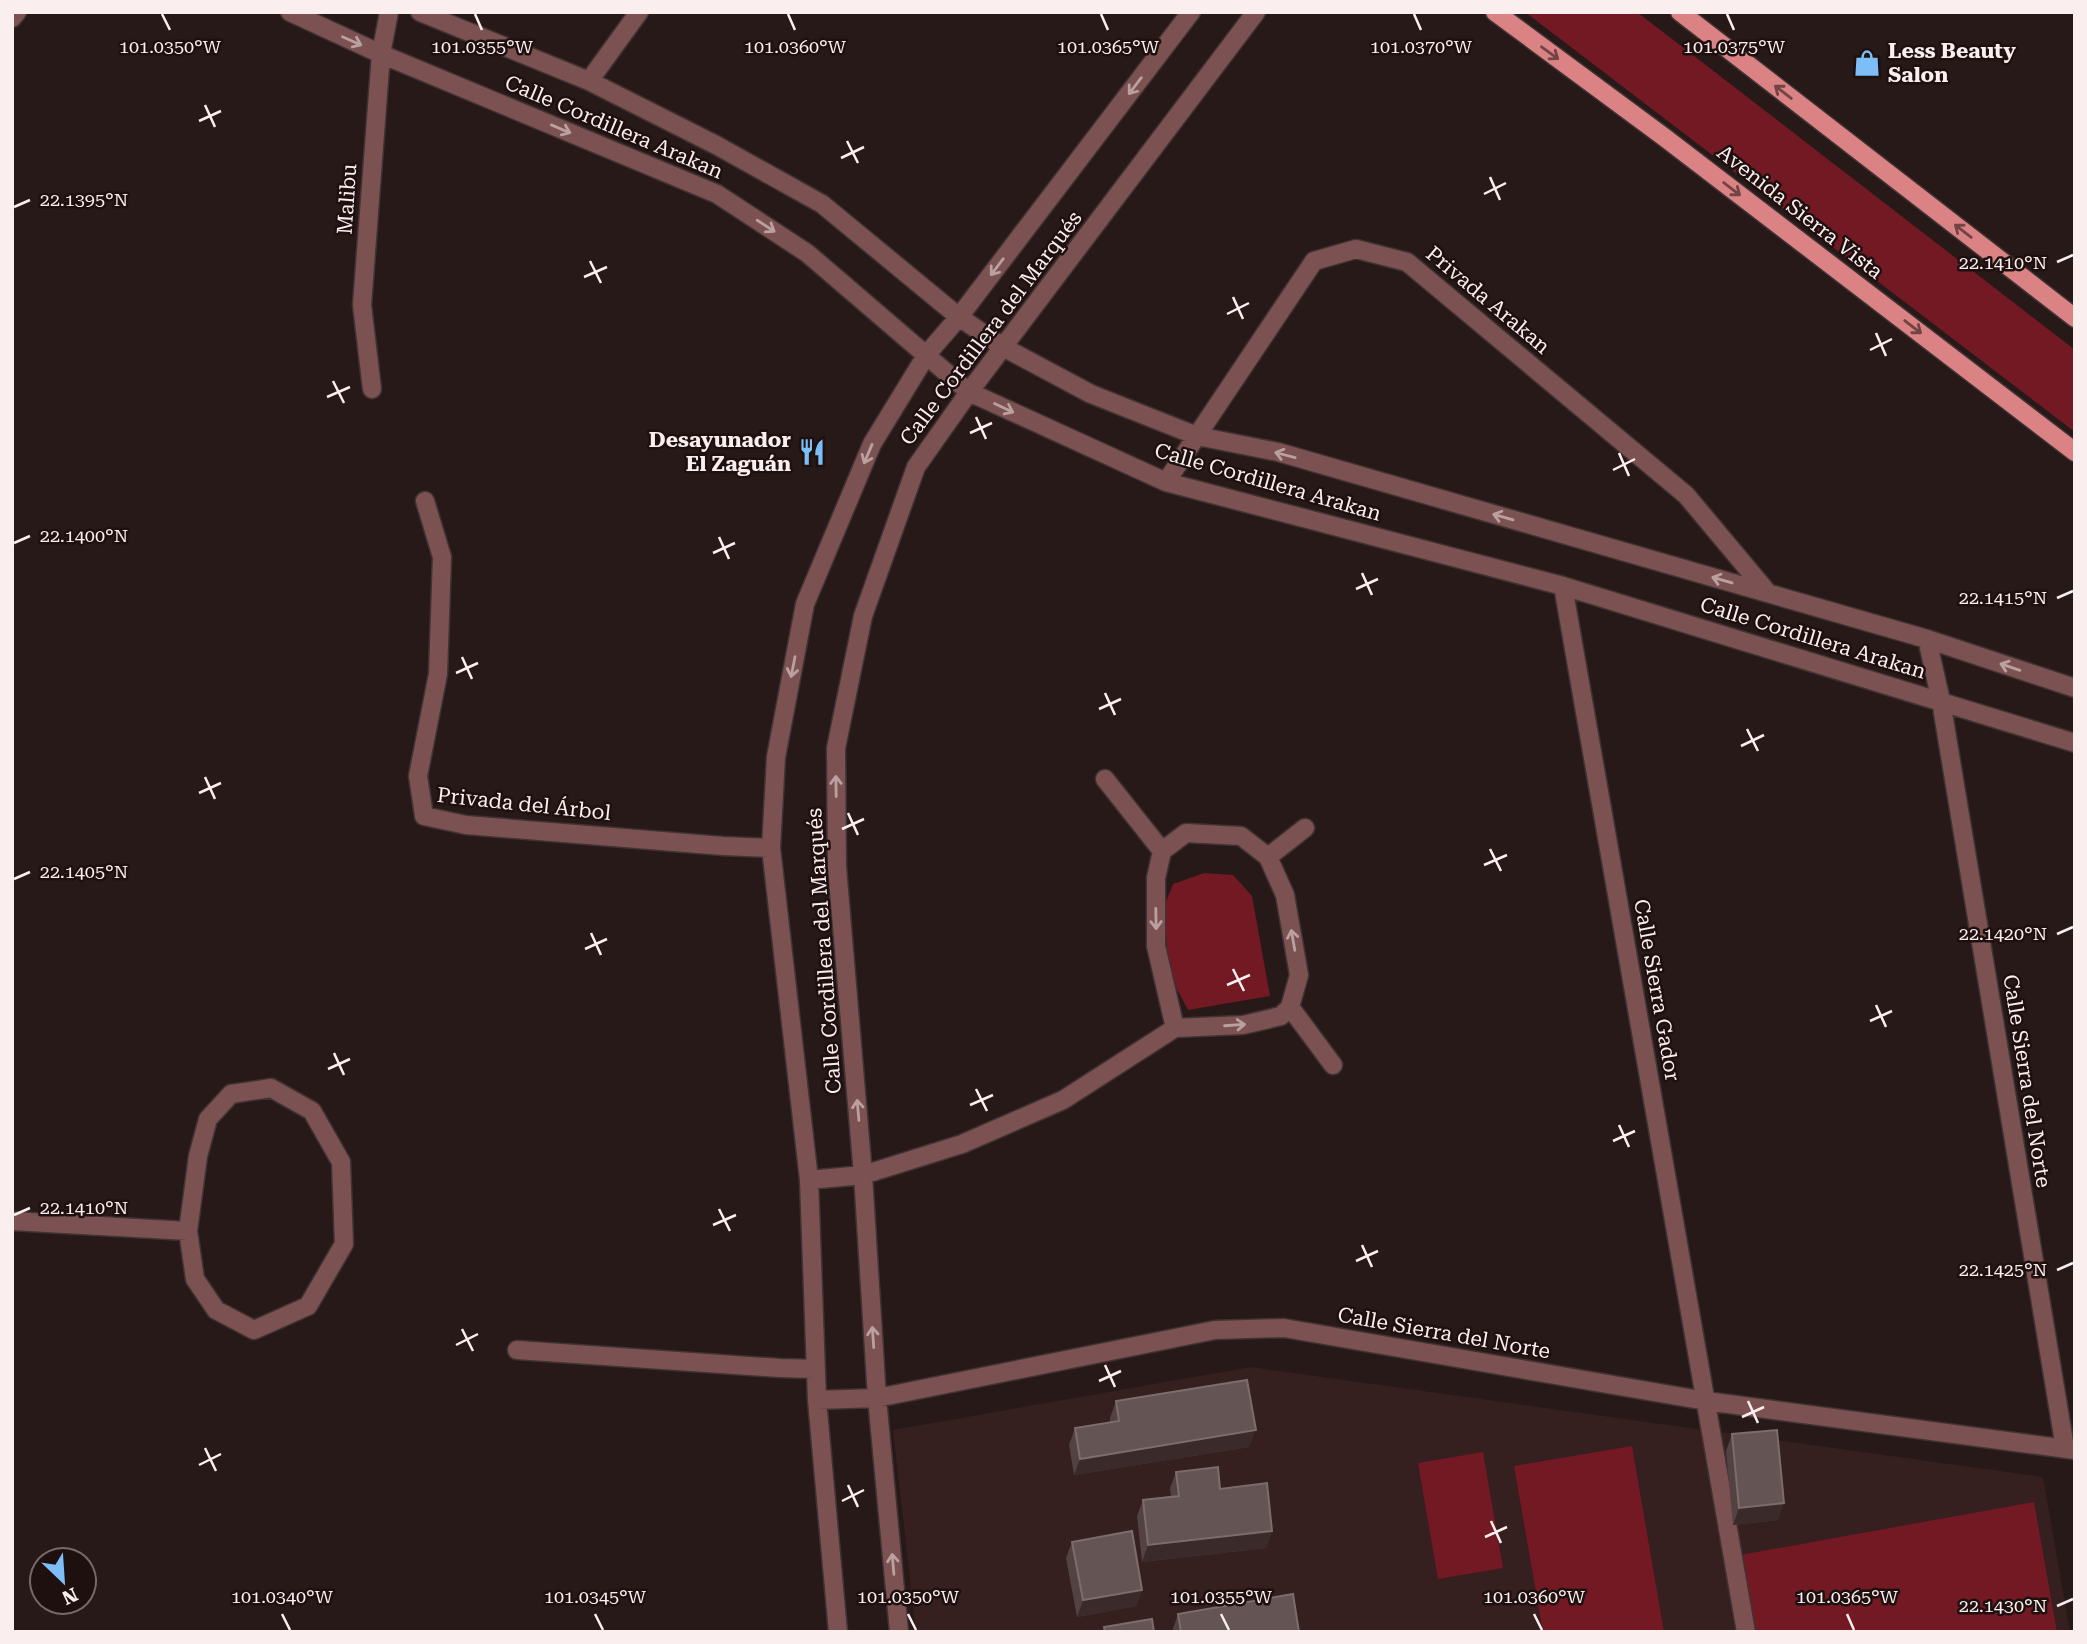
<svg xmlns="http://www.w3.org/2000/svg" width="2087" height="1644" viewBox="0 0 2087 1644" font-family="'Roboto Serif',serif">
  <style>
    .built { fill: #351f1f }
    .green { fill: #721924 }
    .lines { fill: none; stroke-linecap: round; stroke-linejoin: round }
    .minor-casing { stroke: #413333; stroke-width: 21 }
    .major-casing { stroke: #413333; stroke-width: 21 }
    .minor { stroke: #7c5151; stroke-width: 18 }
    .major { stroke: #db8284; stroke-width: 18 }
    .wall { fill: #534242 }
    .shaded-wall { fill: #3a2a2a }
    .building { fill: #655454; stroke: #7c6c6c; stroke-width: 2 }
    .oneway { stroke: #bba0a0 }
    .oneway2 { stroke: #744344 }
    .ticks { fill: none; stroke: #faeeee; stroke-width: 2.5 }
    .labels { text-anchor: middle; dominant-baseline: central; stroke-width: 5; stroke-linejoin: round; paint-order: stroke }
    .poi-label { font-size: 21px; font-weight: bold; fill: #faeeee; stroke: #1f1010; text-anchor: start }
    .street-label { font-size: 21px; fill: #faeeee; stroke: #1f1010 }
    .ticks-label { font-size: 18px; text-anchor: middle; fill: #faeeee; stroke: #1f1010; stroke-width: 5; stroke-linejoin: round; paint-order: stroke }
  </style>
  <rect width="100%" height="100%" fill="#281919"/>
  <path class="built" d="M1251,1367L2043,1477L2070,1632H916L893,1430Z"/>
  <path class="green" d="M1525,12H1637L2075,350V432Z
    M1204,873L1233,875L1252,896L1270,996L1188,1010L1169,974L1164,907L1173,884Z
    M1632,1446L1664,1632H1543L1514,1466Z
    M1483,1452L1503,1568L1438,1579L1418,1463Z
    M2034,1502L2057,1632H1753L1740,1555Z"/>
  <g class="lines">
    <defs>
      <path id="minor" d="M290,12L381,54L717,194L807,253L969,392L1166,482L1563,586L2075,743
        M420,12L589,81L716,145L822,204L959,317L1003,347L1091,394L1197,436L1278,452L1927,639L2075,688
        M12,18L17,12
        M589,81L639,12
        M372,389L362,305L381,54L389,12
        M1166,482L1314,261L1356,249L1407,262L1686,495L1768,593
        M425,501L442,557L438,674L418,776L424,816L466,825L723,846L771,848
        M1563,586L1746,1632
        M1927,639L1941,701L2065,1448
        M1105,779L1162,851
        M1268,857L1305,828
        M1290,1007L1333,1065
        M271,1088L312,1111L341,1162L344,1244L308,1306L254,1330L216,1310L195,1279L188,1231L198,1156L208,1119L231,1094Z
        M809,1180L863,1175L962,1144L1063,1100L1175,1028L1243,1025L1281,1016L1290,1007L1299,975L1285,895L1268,857L1241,836L1186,833L1162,851L1156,878V946L1175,1028
        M12,1221L188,1231
        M517,1350L780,1368L816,1369
        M817,1400L877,1398L1215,1330L1284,1328L1706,1401L2075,1450
        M838,1632L817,1400L809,1180L771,848L776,757L805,604L872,444L927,354L959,317L1191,12
        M899,1632L877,1398L863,1175L837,867L836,748L863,616L916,467L969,392L1256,12"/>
      <path id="major" d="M1495,12L1664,137L2075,452
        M1680,12L2075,318"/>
    </defs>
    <use href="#minor" class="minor-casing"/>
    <use href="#major" class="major-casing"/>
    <use href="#minor" class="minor"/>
    <use href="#major" class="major"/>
  </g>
  <path class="wall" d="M1116,1401L1249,1447L1074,1475L1069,1445L1075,1428L1110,1422V1418Z
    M1732,1434L1778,1520L1733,1525L1726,1451Z
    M1176,1472L1220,1489L1272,1531L1266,1548L1142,1562L1137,1516L1143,1500L1171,1497L1170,1488Z
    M1072,1542L1142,1590L1136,1606L1077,1617L1066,1558Z
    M1178,1614L1299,1632H1172Z"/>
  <path class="shaded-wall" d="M1256,1430L1249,1447L1074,1475L1080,1459Z
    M1784,1503L1778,1520L1733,1525L1739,1508Z
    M1272,1531L1266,1548L1142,1562L1148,1545Z
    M1142,1590L1136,1606L1077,1617L1083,1600Z"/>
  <path class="building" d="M1247,1380L1256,1430L1080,1459L1075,1428L1119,1421L1116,1401Z
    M1777,1430L1784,1503L1739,1508L1732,1434Z
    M1218,1467L1220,1489L1267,1483L1272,1531L1148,1545L1143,1500L1179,1496L1176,1472Z
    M1132,1531L1142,1590L1083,1600L1072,1542Z
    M1293,1594L1299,1632H1181L1178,1614Z
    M1152,1619L1154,1632H1105L1104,1627Z"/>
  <defs><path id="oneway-shaft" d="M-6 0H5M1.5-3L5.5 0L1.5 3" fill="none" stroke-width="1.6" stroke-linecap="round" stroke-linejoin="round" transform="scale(1.75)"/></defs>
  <g class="oneway">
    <use href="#oneway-shaft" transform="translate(352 41) rotate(24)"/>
    <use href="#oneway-shaft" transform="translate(1135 86) rotate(127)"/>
    <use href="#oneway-shaft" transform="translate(561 129) rotate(23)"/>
    <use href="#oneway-shaft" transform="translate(766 226) rotate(33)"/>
    <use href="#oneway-shaft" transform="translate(997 267) rotate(127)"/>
    <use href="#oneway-shaft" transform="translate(1004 408) rotate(25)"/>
    <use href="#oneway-shaft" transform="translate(868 454) rotate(113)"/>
    <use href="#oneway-shaft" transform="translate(1285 455) rotate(-165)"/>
    <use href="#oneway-shaft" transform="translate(1503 517) rotate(-164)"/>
    <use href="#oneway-shaft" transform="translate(1722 580) rotate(-164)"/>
    <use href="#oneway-shaft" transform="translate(793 667) rotate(101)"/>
    <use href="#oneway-shaft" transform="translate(2010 667) rotate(-161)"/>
    <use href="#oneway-shaft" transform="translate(836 786) rotate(-91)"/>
    <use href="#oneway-shaft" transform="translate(1156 919) rotate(89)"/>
    <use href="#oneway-shaft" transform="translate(1293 940) rotate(-100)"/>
    <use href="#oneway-shaft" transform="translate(1235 1025) rotate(-4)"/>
    <use href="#oneway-shaft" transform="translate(858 1110) rotate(-95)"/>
    <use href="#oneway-shaft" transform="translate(873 1337) rotate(-94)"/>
    <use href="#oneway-shaft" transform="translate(893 1564) rotate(-95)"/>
  </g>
  <g class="oneway2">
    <use href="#oneway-shaft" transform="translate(1550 53) rotate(36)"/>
    <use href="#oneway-shaft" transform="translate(1783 92) rotate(-142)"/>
    <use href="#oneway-shaft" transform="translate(1732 189) rotate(38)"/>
    <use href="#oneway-shaft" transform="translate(1963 231) rotate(-142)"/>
    <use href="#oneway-shaft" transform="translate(1913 327) rotate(38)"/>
  </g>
  <path class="ticks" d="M162,14L170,30M475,14L482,30M788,14L795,30M1101,14L1108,30M1414,14L1421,30M1727,14L1734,30M205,105L215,127M199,121L221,111M847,141L858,163M841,158L864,147M1490,177L1500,200M1484,194L1506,183M14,207L30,200M590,261L601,283M2057,262L2073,255M584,277L607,267M1233,297L1243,319M1227,314L1249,303M1876,333L1886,356M1870,350L1892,339M333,381L344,403M327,397L350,387M976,417L986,439M970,433L992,423M1619,453L1629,476M1613,470L1635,459M719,537L729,559M14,543L30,536M713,553L735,543M1362,573L1372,595M1356,589L1378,579M2057,598L2073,591M462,657L472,679M456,673L478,663M1105,693L1115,715M1099,709L1121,699M1747,729L1758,751M1741,746L1764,735M205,777L215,799M199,793L221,783M848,813L858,835M842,829L864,819M1490,849L1501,871M1484,865L1507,855M14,879L30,872M591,933L601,955M2057,934L2073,927M585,949L607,939M1233,969L1244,991M1227,985L1250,975M1876,1005L1886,1027M1870,1021L1892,1011M334,1053L344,1075M328,1069L350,1059M976,1089L987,1111M970,1105L993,1095M1619,1125L1629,1147M1613,1141L1635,1131M719,1209L730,1231M14,1215L30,1208M713,1225L736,1215M1362,1245L1372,1267M1356,1261L1378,1251M2057,1270L2073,1263M462,1329L473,1351M456,1345L478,1334M1105,1365L1115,1387M1099,1381L1121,1371M1748,1401L1758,1423M1742,1417L1764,1407M205,1448L216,1471M199,1465L221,1454M848,1485L858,1507M842,1501L864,1490M1491,1521L1501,1543M1485,1537L1507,1527M2057,1606L2073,1599M282,1614L290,1630M595,1614L603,1630M908,1614L916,1630M1221,1614L1229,1630M1534,1614L1542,1630M1847,1614L1854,1630"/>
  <defs>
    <symbol id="shop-bare" viewBox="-9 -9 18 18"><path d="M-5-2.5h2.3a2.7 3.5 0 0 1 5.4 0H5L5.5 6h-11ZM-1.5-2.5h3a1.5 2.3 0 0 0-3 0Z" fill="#7dbef9" stroke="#1f1010" stroke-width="2.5" paint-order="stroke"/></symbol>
    <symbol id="restaurant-bare" viewBox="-9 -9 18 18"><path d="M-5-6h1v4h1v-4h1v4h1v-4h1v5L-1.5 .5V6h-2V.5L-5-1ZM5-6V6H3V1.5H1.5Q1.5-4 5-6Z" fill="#7dbef9" stroke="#1f1010" stroke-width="2.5" paint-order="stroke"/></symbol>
  </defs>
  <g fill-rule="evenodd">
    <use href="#shop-bare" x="1848" y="44" width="38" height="38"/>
    <use href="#restaurant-bare" x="793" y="433" width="38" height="38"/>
  </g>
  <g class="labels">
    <g class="poi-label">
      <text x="1888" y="51">Less Beauty<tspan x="1888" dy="24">Salon</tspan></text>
      <text x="791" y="440" text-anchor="end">Desayunador<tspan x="791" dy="24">El Zaguán</tspan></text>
    </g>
    <g class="street-label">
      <text transform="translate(614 127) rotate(23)">Calle Cordillera Arakan</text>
      <text transform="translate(347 199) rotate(-86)">Malibu</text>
      <text transform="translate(1800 212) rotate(38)">Avenida Sierra Vista</text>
      <text transform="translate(1488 300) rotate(40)">Privada Arakan</text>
      <text transform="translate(991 328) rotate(-53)">Calle Cordillera del Marqués</text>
      <text transform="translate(1268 482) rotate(16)">Calle Cordillera Arakan</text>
      <text transform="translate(1813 638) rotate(17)">Calle Cordillera Arakan</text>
      <text transform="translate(524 804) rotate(6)">Privada del Árbol</text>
      <text transform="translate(824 951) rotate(-94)">Calle Cordillera del Marqués</text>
      <text transform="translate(1657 990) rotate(80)">Calle Sierra Gador</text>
      <text transform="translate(2027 1081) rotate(81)">Calle Sierra del Norte</text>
      <text transform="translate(1444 1333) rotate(10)">Calle Sierra del Norte</text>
    </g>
  </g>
  <g class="ticks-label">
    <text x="170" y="53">101.0350°W</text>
    <text x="482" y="53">101.0355°W</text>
    <text x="795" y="53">101.0360°W</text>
    <text x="1108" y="53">101.0365°W</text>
    <text x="1421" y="53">101.0370°W</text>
    <text x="1734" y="53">101.0375°W</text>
    <text x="84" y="206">22.1395°N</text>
    <text x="2003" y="269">22.1410°N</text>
    <text x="84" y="542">22.1400°N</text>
    <text x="2003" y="604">22.1415°N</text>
    <text x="84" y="878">22.1405°N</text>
    <text x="2003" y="940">22.1420°N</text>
    <text x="84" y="1214">22.1410°N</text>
    <text x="2003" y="1276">22.1425°N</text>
    <text x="282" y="1603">101.0340°W</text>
    <text x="595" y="1603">101.0345°W</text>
    <text x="908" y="1603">101.0350°W</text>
    <text x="1221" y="1603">101.0355°W</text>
    <text x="1534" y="1603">101.0360°W</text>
    <text x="1847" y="1603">101.0365°W</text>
    <text x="2003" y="1612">22.1430°N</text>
  </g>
  <rect width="2087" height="1644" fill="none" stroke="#faeeee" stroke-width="28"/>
  <g transform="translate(63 1581) rotate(155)"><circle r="33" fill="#1f1010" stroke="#776969" stroke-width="2"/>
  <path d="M0-5L12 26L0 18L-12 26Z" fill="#7dbef9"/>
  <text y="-10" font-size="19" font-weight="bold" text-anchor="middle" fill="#faeeee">N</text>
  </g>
</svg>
